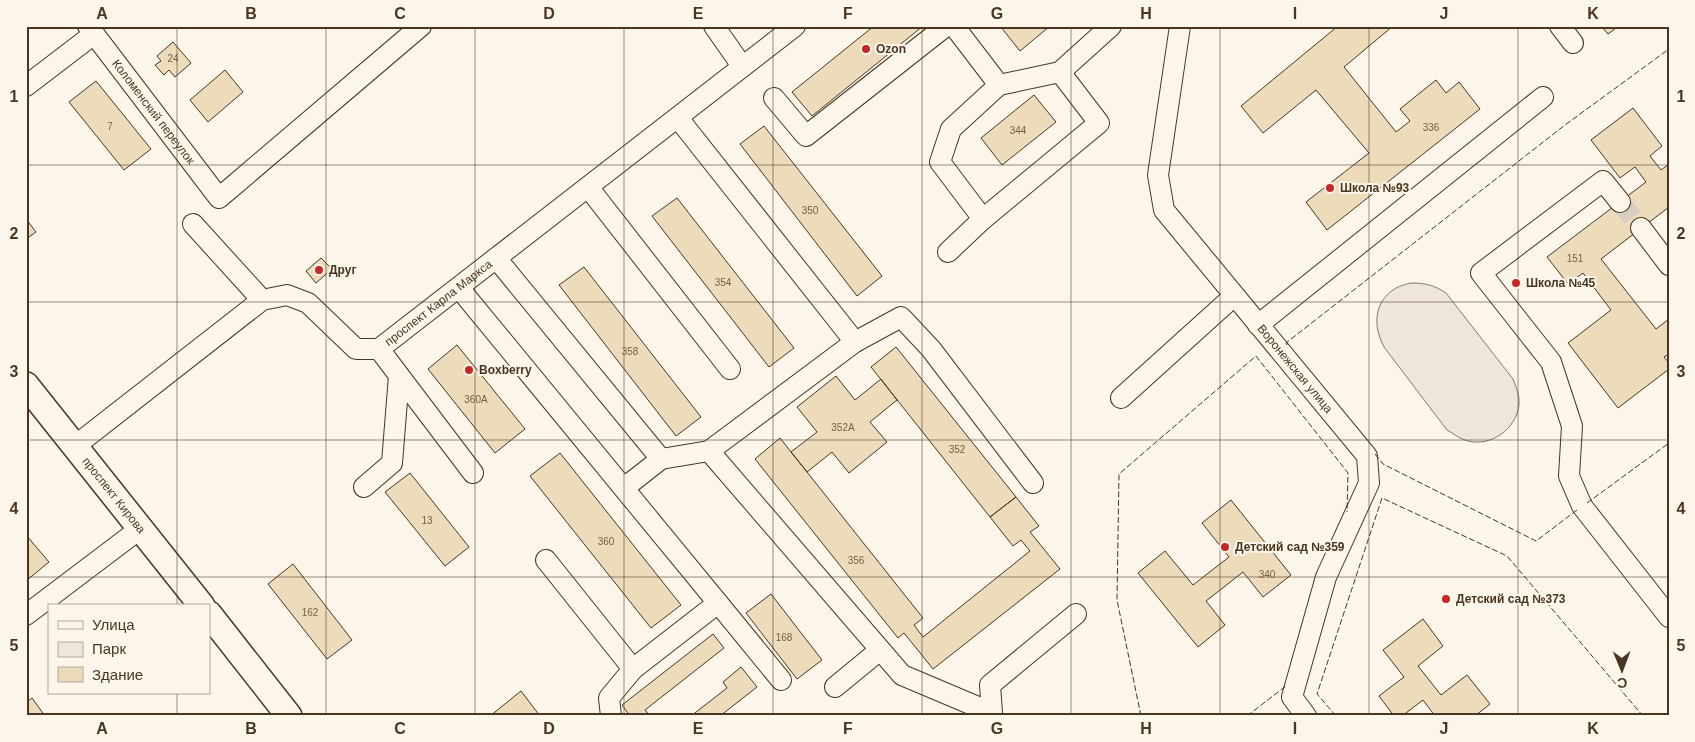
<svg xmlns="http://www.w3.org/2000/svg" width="1695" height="742" viewBox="0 0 1695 742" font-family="Arial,sans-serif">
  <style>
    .green { fill: #ede6d9; stroke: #887966 }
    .building { fill: #ecdcbc; stroke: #4a3520 }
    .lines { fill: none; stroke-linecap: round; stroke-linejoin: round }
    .minor-tunnel { stroke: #d8cfc1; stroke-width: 20; stroke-dasharray: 20 10; stroke-linecap: butt }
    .minor-casing { stroke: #4a3520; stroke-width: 22 }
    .major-casing { stroke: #4a3520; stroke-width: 28 }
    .minor { stroke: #fbf6e9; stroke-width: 20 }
    .major { stroke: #fbf6e9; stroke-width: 25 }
    .fence { stroke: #4a3520; stroke-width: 1; stroke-dasharray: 6 2.5; stroke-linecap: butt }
    .grid { fill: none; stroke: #4a3520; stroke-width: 1; stroke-opacity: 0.55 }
    .poi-dot { fill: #c62828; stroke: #fbf6e9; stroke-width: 2 }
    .labels { text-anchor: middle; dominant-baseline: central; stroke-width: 4; stroke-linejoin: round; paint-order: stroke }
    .number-label { font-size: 10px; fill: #725f47 }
    .poi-label { font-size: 12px; font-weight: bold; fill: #4a3520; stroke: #fbf6e9; text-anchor: start }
    .street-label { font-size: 12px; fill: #4a3520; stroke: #fbf6e9 }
    .neatline { fill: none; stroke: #4a3520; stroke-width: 2 }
    .grid-label { font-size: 16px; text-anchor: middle; font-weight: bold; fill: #4a3520 }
  </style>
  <rect width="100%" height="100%" fill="#fbf6e9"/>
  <path class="green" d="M1411,283C1425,283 1434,285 1446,293L1513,379C1516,387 1520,396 1519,405C1516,429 1491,447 1468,441C1460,439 1454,434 1447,430L1384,347C1373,326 1373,302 1396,288C1400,286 1406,284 1411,283Z"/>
  <path class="building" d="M874,26H923L812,116L792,92Z
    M1000,26H1050L1020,51Z
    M1338,26H1393L1344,67L1396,132L1410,121L1400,109L1436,80L1446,93L1459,82L1480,109L1327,230L1306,202L1369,153L1316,90L1263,133L1241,106Z
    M1601,26H1619L1608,34Z
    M173,42L191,63L175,77L169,70L164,75L155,65L161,61L157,56Z
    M225,70L243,92L208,122L190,100Z
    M96,81L151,149L124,170L69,102Z
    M1034,95L1056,122L1002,165L981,138Z
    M1633,108L1662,146L1650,156L1661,170L1669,164V207L1601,259L1656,329L1669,319V354L1664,357L1669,363V369L1618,408L1568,343L1611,310L1583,273L1568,284L1547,257L1646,182L1635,167L1620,178L1591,140Z
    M764,126L882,276L857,296L740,144Z
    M677,198L794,348L769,367L652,216Z
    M26,219L36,232L26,239Z
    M321,258L332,269L316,283L306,271Z
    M584,267L701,417L676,436L559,285Z
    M457,345L525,429L495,453L428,369Z
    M896,347L1016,497L990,517L871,367Z
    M836,376L855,400L881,379L897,400L870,422L887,442L849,473L832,452L807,472L791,452L817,432L797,407Z
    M780,438L923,618L914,625L923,637L1030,551L1021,540L1013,546L990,517L1016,497L1039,526L1030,532L1060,569L933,669L904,633L898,638L755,459Z
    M560,453L681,605L651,628L530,476Z
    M410,473L469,547L445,566L385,492Z
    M1231,500L1291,575L1263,597L1243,572L1206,601L1225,625L1198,647L1138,573L1165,551L1193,585L1229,557L1202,523Z
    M26,535L49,562L26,581Z
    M293,564L352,640L327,659L268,584Z
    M771,594L822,660L797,679L746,613Z
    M1423,619L1443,646L1418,666L1441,695L1467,675L1490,704L1475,716H1435L1423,700L1402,716H1394L1379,696L1404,677L1383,650Z
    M713,634L724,648L645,710L650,716H630L622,705Z
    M741,667L757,687L720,716H691L727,688L723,682Z
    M521,691L540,716H490Z
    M32,698L45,716H26V703Z"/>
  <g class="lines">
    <path class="minor-tunnel" d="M1620,202L1641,228"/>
    <defs>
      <g id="minor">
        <path id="s1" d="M88,26L219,198L421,26"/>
        <path d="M714,26L742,66"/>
        <path d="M954,26L999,85"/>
        <path id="s2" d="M1180,26L1158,175L1164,210L1367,456L1369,483L1326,577L1292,697L1306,716"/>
        <path d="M1560,26L1573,43"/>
        <path d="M26,86L94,34"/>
        <path d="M774,98L806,136L946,26"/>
        <path d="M678,118L855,342"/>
        <path d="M588,187L730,369"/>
        <path d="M1620,202L1603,181L1481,273L1551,362L1572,426L1569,476L1582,506L1669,617"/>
        <path d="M983,219L940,162L951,129L999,85L1060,72L1111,26"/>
        <path d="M193,224L262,300"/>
        <path d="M1641,228L1669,265"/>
        <path d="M948,252L983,219L1099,123L1060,72"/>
        <path d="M496,258L661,459"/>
        <path d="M459,288L718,603L633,669L609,698L611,716"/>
        <path d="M1258,325L1543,97"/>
        <path d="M379,349L473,473"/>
        <path d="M1121,398L1234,296"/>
        <path id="s3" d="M75,446L262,300L287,295L308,303L356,349H379L795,26"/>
        <path d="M709,451L902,675L992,713L990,685L1076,614"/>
        <path d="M364,487L392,463L399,376"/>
        <path d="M624,488L661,459L709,451L855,342L901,317L931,349L1033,483"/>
        <path d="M546,560L633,669"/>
        <path d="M718,603L781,680"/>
        <path d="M26,615L141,528"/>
        <path d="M835,687L880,650"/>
      </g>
      <g id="major">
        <path id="s4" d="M26,385L202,606"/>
        <path d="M209,614L289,716"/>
      </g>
    </defs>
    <use href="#minor" class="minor-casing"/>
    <use href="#major" class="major-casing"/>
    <use href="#minor" class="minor"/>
    <use href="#major" class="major"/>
    <path class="fence" d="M1287,345L1286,343L1565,125L1669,49
      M1375,454L1383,464L1536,541L1577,510
      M1587,503L1669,443
      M1141,716L1117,600L1119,474L1256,356L1348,473L1347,512
      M1247,716L1286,686
      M1336,716L1317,694L1382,498L1507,556L1643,716"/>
  </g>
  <path class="grid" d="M177,26V606M326,26V716M475,26V716M624,26V716M773,26V716M922,26V716M1071,26V716M1220,26V716M1369,26V716M1518,26V716M26,165H1669M26,302H1669M26,440H1669M26,577H1669M177,693V716"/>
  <g class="poi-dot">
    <circle cx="866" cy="49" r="5"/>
    <circle cx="1330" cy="188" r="5"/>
    <circle cx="319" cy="270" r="5"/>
    <circle cx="1516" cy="283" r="5"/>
    <circle cx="469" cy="370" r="5"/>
    <circle cx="1225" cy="547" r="5"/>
    <circle cx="1446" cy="599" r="5"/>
  </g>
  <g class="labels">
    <g class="number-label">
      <text x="173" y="58">24</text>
      <text x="110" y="126">7</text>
      <text x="1431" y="127">336</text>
      <text x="1018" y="130">344</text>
      <text x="810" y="210">350</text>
      <text x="1575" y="258">151</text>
      <text x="723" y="282">354</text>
      <text x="630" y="351">358</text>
      <text x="476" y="399">360А</text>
      <text x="843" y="427">352А</text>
      <text x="957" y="449">352</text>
      <text x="427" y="520">13</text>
      <text x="606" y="541">360</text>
      <text x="856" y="560">356</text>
      <text x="1267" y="574">340</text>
      <text x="310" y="612">162</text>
      <text x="784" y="637">168</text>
    </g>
    <g class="poi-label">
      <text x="876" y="49">Ozon</text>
      <text x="1340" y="188">Школа №93</text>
      <text x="329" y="270">Друг</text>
      <text x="1526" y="283">Школа №45</text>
      <text x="479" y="370">Boxberry</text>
      <text x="1235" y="547">Детский сад №359</text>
      <text x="1456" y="599">Детский сад №373</text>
    </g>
    <g class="street-label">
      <text stroke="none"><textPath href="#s1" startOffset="108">Коломенский переулок</textPath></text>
      <text stroke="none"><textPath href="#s3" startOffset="450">проспект Карла Маркса</textPath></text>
      <text stroke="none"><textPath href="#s2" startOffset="392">Воронежская улица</textPath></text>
      <text stroke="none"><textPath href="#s4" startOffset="141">проспект Кирова</textPath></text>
    </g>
  </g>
  <rect width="1695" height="742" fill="none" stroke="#fbf6e9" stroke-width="55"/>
  <rect x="48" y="604" width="162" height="90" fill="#fbf6e9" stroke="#b4a999"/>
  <rect x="58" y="621" width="25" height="8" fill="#fbf6e9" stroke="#b4a999"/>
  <text x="92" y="630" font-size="15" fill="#4a3520">Улица</text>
  <rect x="58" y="642" width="25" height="15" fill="#ede6d9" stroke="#b4a999"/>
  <text x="92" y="654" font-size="15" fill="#4a3520">Парк</text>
  <rect x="58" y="667" width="25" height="15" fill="#ecdcbc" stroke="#b4a999"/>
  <text x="92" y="680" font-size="15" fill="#4a3520">Здание</text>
  <g transform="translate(1622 670) rotate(179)" stroke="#fbf6e9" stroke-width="4" paint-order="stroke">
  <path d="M0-4L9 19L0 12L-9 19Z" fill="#4a3520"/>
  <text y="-8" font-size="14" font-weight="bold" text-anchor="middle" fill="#4a3520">С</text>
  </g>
  <rect x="28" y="28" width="1640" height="686" class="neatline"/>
  <g class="grid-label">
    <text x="102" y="19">A</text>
    <text x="251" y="19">B</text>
    <text x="400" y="19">C</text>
    <text x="549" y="19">D</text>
    <text x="698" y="19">E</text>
    <text x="848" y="19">F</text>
    <text x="997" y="19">G</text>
    <text x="1146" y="19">H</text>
    <text x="1295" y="19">I</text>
    <text x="1444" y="19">J</text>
    <text x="1593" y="19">K</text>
    <text x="14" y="102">1</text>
    <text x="1681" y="102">1</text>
    <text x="14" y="239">2</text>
    <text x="1681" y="239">2</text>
    <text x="14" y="377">3</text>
    <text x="1681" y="377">3</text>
    <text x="14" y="514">4</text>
    <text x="1681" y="514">4</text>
    <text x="14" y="651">5</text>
    <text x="1681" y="651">5</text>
    <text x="102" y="734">A</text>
    <text x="251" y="734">B</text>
    <text x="400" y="734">C</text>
    <text x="549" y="734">D</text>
    <text x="698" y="734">E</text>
    <text x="848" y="734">F</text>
    <text x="997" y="734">G</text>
    <text x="1146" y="734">H</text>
    <text x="1295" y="734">I</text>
    <text x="1444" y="734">J</text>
    <text x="1593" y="734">K</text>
  </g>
</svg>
